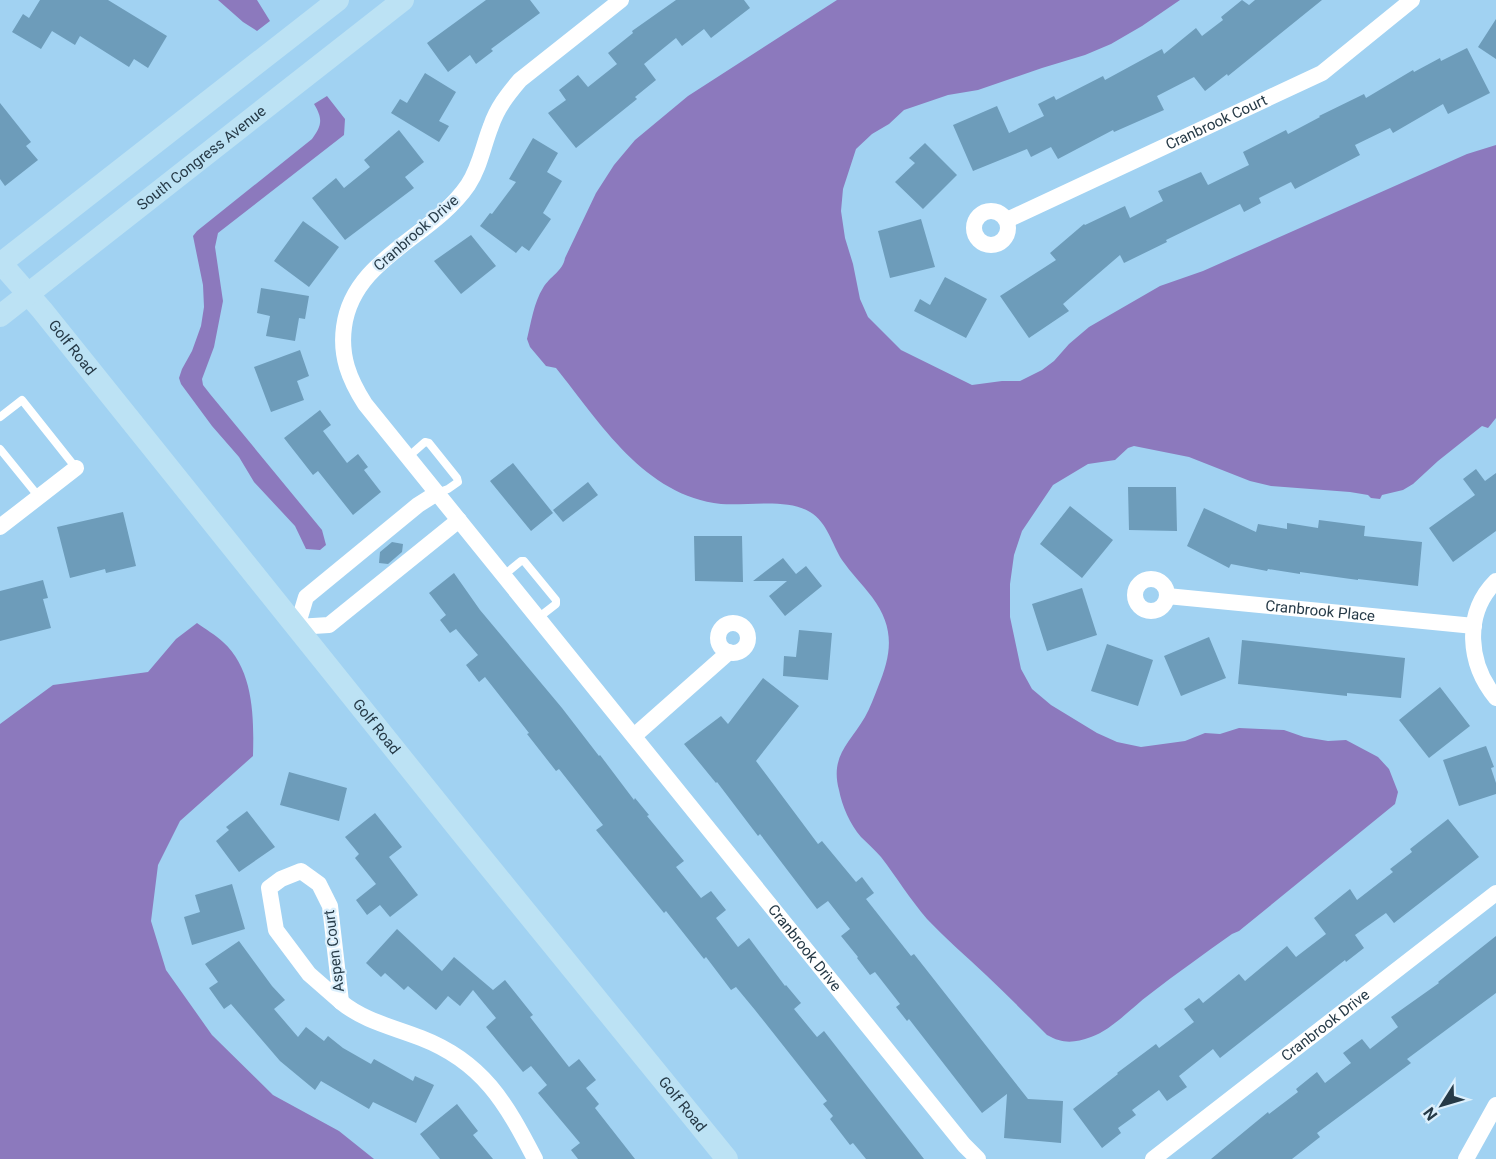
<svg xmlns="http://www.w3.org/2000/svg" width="1496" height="1159" viewBox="0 0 1496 1159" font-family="Roboto,sans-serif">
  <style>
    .water { fill: #8c79bd }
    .building { fill: #6d9cba }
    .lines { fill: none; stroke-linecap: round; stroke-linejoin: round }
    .lane { stroke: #fff; stroke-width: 8 }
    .street { stroke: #fff; stroke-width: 16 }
    .secondary { stroke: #bce2f4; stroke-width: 22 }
    .labels { text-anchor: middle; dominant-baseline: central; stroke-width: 4.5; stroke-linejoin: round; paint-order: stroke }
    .street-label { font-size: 15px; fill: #263a47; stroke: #dbeffc }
  </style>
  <rect width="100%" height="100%" fill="#a1d2f2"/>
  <path class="water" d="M218,0H257L270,21L257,31L243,22Z
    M837,0H1180L1142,26L1111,44L1085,55L1042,68L978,90L948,95L904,110L889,124L872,134L856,149L843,189L841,211L845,238L853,264L860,299L868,317L901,350L972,385L1002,381H1020L1042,370L1054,361L1069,344L1089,327L1160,286L1203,271L1467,154L1496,145V418L1488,428L1482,426L1438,461L1413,484L1403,490L1382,495L1380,499L1371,498L1368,495L1350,492L1271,486L1250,481L1189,457L1134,446L1128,448L1115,460L1088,464L1053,485L1022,531L1014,555L1010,584V617L1021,669L1032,689L1051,705L1097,733L1117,742L1141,747L1185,741L1205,733L1220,734L1239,728L1284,730L1304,737L1328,741L1346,740L1378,757L1389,769L1398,792L1395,804L1239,931L1232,934C1204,954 1177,973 1150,994C1131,1008 1113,1029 1091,1037C1074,1043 1063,1044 1047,1035C1027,1015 1007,995 986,975C966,956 946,939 927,919C910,899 897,878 881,857C875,850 868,844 861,837C850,824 842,806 839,790C830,756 849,744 865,717C870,708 874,697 878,687C892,653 895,628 872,597C862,584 851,573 842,560C832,544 827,522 810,512C787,498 748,506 721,504C645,496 600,423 556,368L546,366L530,347L527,339C531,323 534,302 543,288C550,276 563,271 565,258L596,193L614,165L635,140L688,96Z
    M327,96L345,119L344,135L218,233L215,247L223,301L214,347L202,379L203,385L210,394L322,530L326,545L320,550L306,549L295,526L254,482L239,457L212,426L181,384L179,378L182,369L192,351L201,326L204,307L203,285L193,236L197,231L312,139C322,125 323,119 314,104Z
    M197,623C205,629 216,635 223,642C254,670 254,718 253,756L180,821L158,865L151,921L166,970L212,1035L273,1095L339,1131L374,1159H0V724L53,685L148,672L176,639Z"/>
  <path class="building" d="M40,0H108L167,36L148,68L134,59L129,67L80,36L75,45L52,31L41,49L12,32L23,14L29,18Z
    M486,0H530L540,13L491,49L493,51L476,64L470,55L448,72L427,43Z
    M676,0H744L750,8L711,38L704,29L682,46L676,38L644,64L656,80L635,97L637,99L576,148L548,113L566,100L559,90L578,75L588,87L617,64L608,53L633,33L632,31Z
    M1242,0L1249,5L1255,0H1322L1228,76L1227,74L1205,91L1194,77L1157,96L1164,110L1114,132L1113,130L1058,159L1051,147L1031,157L1027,149L973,171L953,125L997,106L1009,133L1044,116L1038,104L1054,96L1056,100L1103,76L1105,80L1162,49L1164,54L1196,28L1202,36L1223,20L1221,17Z
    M1496,19V59L1478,47Z
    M1467,48L1490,93L1448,114L1443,104L1393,133L1390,128L1355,145L1360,155L1295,189L1291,182L1259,198L1261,203L1244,212L1240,204L1166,240L1167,242L1124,263L1120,255L1063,304L1069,311L1029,338L1000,296L1056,260L1050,253L1084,224L1085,225L1125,206L1130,218L1163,201L1158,191L1201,172L1208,185L1249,165L1243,152L1286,130L1288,134L1320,117L1319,116L1364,94L1366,98L1413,70L1414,72L1440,58L1441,61Z
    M425,73L456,92L439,121L449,126L439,142L391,113L400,99L407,103Z
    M0,103L31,142L26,146L38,160L5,186L0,179Z
    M399,130L424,162L405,177L414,188L345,240L312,198L336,178L344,188L370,167L364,160Z
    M533,138L558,153L547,172L562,181L543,213L551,219L529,251L522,246L516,253L480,226L490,213L492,214L516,182L509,179Z
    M925,143L957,175L923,209L895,182L915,163L909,158Z
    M921,219L935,267L890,278L878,231Z
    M303,221L339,247L309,287L274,261Z
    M471,235L496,266L461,294L434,261Z
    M945,277L987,299L966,338L914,311L920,299L930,305Z
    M261,288L309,296L305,319L299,318L295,341L266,336L270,316L257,313Z
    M300,350L309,376L297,381L304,400L271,412L254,367Z
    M320,410L331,425L323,431L347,463L358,454L368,467L364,470L381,492L353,515L318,471L313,475L284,438Z
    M513,463L553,513L531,531L490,481Z
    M1476,469L1485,481L1496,473V531L1453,562L1429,528L1475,495L1463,479Z
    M588,482L598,495L563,522L553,510Z
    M1128,487H1176L1177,531L1129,530Z
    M1070,506L1113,540L1082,578L1040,544Z
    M1204,508L1256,532L1258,524L1287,529V523L1318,528L1319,520L1365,526L1364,536L1422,542L1418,586L1358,579V580L1300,572V574L1268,569L1267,571L1231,564L1229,568L1187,546Z
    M123,512L136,566L106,573L105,569L70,578L57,527Z
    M694,536H742L743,582L695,581Z
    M392,542L403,544L402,552L388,564L379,563L380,552Z
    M783,558L796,574L806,566L822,586L785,616L769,596L787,581H753Z
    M454,573L480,610L562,708L599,756L600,755L634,800L635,798L649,815L647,816L684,861L676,867L701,898L711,891L726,910L716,918L738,947L749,938L785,986L786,985L801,1003L794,1009L817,1037L824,1031L924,1159H866L853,1143L850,1145L830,1119L833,1116L823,1104L827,1101L755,1010L736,987L731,990L706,957L704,959L666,911L664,913L596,830L603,825L559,769L556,771L527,734L529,733L485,677L479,682L466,665L478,655L456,629L450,633L440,620L446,615L429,593Z
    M43,580L48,598L43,599L51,628L0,641V591Z
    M1082,588L1097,635L1047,651L1032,604Z
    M799,630L832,633L828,680L783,676L784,656L796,657Z
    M1209,637L1226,678L1181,696L1164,656Z
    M1242,640L1405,658L1401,698L1347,693V696L1238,684Z
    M1107,644L1153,660L1138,706L1091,691Z
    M763,678L799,706L756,761L818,844L822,841L856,882L862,877L874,893L866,899L911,956L914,954L1028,1099L1063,1101L1061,1143L1004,1138L1007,1094L982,1113L909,1019L907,1021L896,1007L900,1004L875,972L870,975L857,958L858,957L841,936L850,929L828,901L817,909L760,834L758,836L717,782L716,783L684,744L721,716L728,724Z
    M1440,687L1470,726L1429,758L1399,720Z
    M1486,746L1494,767L1491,768L1496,783V794L1459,806L1443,760Z
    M289,772L347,788L339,821L280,805Z
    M247,811L275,847L239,872L216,841L229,830L226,827Z
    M375,813L402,847L389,857L418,895L390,917L380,905L367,915L356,900L376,884L355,858L359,854L345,837Z
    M1448,819L1479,857L1394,923L1386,913L1355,935L1364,948L1346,962L1345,960L1220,1058L1213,1049L1179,1076L1187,1087L1167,1101L1159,1090L1132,1110L1136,1115L1118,1128L1121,1133L1102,1148L1073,1109L1118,1074L1117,1073L1156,1044L1159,1048L1194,1022L1184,1009L1199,998L1203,1003L1239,974L1245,981L1287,946L1296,957L1326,934L1314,918L1350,889L1357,900L1393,872L1390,869L1412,852L1410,849Z
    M232,884L245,929L192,945L184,917L200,912L195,895Z
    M397,929L442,971L454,957L493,990L505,980L533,1015L530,1017L569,1067L579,1059L596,1080L586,1088L599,1104L595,1108L635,1159H578L571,1150L580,1143L538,1093L547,1085L531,1066L523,1072L486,1027L496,1018L473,990L460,1006L448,996L436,1010L408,986L404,990L385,973L381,977L366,963Z
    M1496,936V993L1407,1059L1411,1063L1317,1133L1320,1137L1292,1159H1211L1268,1112L1269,1114L1298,1092L1296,1089L1317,1072L1325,1083L1351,1063L1343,1053L1362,1039L1370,1049L1398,1027L1391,1017L1439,983L1438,982Z
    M239,941L272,986L285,1000L274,1009L298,1037L306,1027L324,1041L328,1036L343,1048L371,1064L374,1059L413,1081L415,1076L434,1085L416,1123L373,1102L369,1109L321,1081L315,1090L280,1061L231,1004L224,1009L209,988L218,982L205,964Z
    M457,1104L478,1131L473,1135L493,1159H440L420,1134Z"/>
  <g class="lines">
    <path class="lane" d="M0,417L22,400L76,468
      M0,449L39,497
      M408,457L425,442L429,443L457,478L458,482L448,489L437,493
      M504,575L521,561H524L556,600V604L538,618"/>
    <g class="street">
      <path id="s1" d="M621,0L520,80C508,94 497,108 491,126C483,146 480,167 468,185C432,238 353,258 344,327C340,356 349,379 365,404L964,1145L978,1159"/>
      <circle cx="991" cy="228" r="17"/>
      <path id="s2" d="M1007,220L1322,73L1412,0"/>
      <path d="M437,493L418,505L306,597L297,627L329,625L459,520"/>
      <path d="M0,527L76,468"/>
      <circle cx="1151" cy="595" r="16"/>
      <path d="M1496,581C1463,614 1468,664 1496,698"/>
      <path id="s3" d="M1167,596L1474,626"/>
      <circle cx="733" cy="638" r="15"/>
      <path d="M634,736L729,652"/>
      <path d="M301,871L319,884L330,906L341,1002L309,974L276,930L269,888L281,879Z"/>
      <path d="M341,1002C364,1021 393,1027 421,1038C483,1062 506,1103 535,1159"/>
      <path id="s4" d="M1153,1159L1496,893"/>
      <path d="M1466,1159L1496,1105"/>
    </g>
    <g class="secondary">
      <path id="s5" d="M0,262L42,310L461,832L727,1159"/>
      <path d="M0,264L338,0"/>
      <path id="s6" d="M0,316L403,0"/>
    </g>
  </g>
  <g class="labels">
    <g class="street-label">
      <text stroke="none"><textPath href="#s2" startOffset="231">Cranbrook Court</textPath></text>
      <text stroke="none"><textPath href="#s6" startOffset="256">South Congress Avenue</textPath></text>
      <text transform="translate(416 233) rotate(-41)">Cranbrook Drive</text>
      <text stroke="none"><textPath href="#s5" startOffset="112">Golf Road</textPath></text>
      <text stroke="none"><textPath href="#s3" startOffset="154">Cranbrook Place</textPath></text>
      <text stroke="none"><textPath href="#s5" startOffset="598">Golf Road</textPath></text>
      <text stroke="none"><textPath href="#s1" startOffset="1221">Cranbrook Drive</textPath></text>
      <text transform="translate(334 951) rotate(-97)">Aspen Court</text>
      <text stroke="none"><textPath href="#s4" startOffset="218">Cranbrook Drive</textPath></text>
      <text stroke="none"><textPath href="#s5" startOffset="1084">Golf Road</textPath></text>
    </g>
  </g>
  <g transform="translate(1442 1105) rotate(233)" stroke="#dbeffc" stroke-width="4.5" paint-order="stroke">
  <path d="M0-4.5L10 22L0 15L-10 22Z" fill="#263a47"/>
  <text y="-9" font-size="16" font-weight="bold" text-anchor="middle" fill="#263a47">N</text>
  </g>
</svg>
